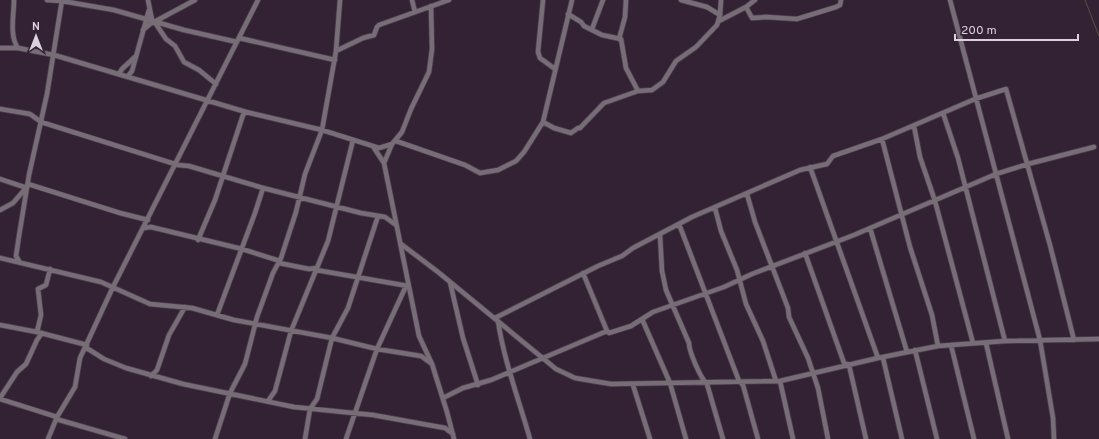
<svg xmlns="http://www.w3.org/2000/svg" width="1099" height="439" viewBox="0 0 1099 439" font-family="Overpass,sans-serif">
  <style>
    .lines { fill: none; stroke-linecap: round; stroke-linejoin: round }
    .stream { stroke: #585044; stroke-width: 1 }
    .street-casing { stroke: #4e3e4f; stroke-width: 6 }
    .street { stroke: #766d77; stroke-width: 4.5 }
  </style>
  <rect width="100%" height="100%" fill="#332234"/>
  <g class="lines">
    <path class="stream" d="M1085,0L1099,36"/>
    <defs>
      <path id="street" d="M14,0C14,14 9,36 18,48
        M47,0L62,1L114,10L184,30L237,42
        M148,0L152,20
        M412,0L415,12
        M543,0L538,52L540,58L555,69
        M681,0L707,7L720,15
        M950,0L1040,340L1053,418L1054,439
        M746,7L752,18L766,17L797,19L836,7L840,5L841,0
        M568,14L581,22L584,26L602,35L621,39L626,68L638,91
        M154,21L166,39L175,46L184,62L199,70L216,84
        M156,21L195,0
        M719,21L746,7L755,0
        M592,29L603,0
        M143,30L150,24L155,22
        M239,38L335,60
        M619,39L625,17L626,0
        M0,48H18L54,55L246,112L322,130L379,148L392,144L402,132L411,109L429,72L432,49L431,6
        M336,51L363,38L374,35L377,27L379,25L449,0
        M119,74L122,69L136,56
        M128,76L132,71L149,10
        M0,109L30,114L41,122L178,165L189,166L263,188L361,213L385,217L396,225
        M943,113L958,158L1005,341
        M543,122L554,128L571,133L578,128H580L604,103L638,91L652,90L663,82L676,61L696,47L717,25L720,15L721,0
        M914,126L920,157L935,201L973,343
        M882,139L910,247L932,315L938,346
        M396,141L465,165L480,173L498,170L516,161L524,152L543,122L572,0
        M374,148L384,163L419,336L432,364L447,412L454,439
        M384,163L392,144
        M810,167L878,358
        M0,179L27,188
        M28,184L120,213L148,220
        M747,194L755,222L788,308L789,317L808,358L818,388L828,439
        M715,208L721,231L737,270L746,304L763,341L776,381
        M0,210L13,203L26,188
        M679,224L739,381L743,385L758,439
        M144,228L151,227L242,249L280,261
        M870,228L907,352
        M660,235L662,271L666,290L689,343C689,352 701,379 707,384L723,439
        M198,240L215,200L243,115L246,112
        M401,244L438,272L556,369L575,378L611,384L780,381L878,358L938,346L1005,341L1099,339
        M805,253L844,363L849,365L866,439
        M0,258L101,282L150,304L192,308L234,320L332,338L377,349L421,356L432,364
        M19,261L16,256L19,236L29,175L47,94L62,0
        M279,263L309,269L316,268
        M316,270L408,286
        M583,273L607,331
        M450,282L463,338L478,385
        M217,315L255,213L263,188
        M495,318L598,266L622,256L633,248L692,217L800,170L827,164L833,156L882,139L975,99L1006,89L1050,245L1074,340
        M642,319L670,383L686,439
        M498,321C504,361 519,400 530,439
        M0,325L37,332L87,345
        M37,332L41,315L38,289L46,285L50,269
        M986,343L1008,439
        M951,345L974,439
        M85,347L104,359L126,368L183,384L294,407L373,415L445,428L453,434
        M915,350L937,439
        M883,358L902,439
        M151,376L157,370L169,335L185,307
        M780,381L793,439
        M633,385L650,439
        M0,398L17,372L26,364L37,340L42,333
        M443,398L463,388L491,380L607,331L609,333L631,326L653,312L724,287L752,274L854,235L996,174L1028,164L1094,147
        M0,399L57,417
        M268,401L275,391L291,331L328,241L353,140
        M56,419L125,439
        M48,439L57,417L75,387L80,358L113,287L258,0
        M215,439L230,393L245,364L257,317L273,273L281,258L296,212L305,174L322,130L336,51L340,0
        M305,439L310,409L317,399L332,338L348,308L378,216
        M346,439L377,349L406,286"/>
    </defs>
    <use href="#street" class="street-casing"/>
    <use href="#street" class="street"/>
  </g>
  <g transform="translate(36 36)" stroke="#332234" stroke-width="3" paint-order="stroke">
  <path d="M0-3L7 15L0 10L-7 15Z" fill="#dbd0db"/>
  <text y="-6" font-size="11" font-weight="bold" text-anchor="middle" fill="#dbd0db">N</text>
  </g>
  <path d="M955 34v6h123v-6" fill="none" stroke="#dbd0db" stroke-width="2"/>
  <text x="961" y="34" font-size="12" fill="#dbd0db" stroke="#332234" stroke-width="3" paint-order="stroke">200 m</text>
</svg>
